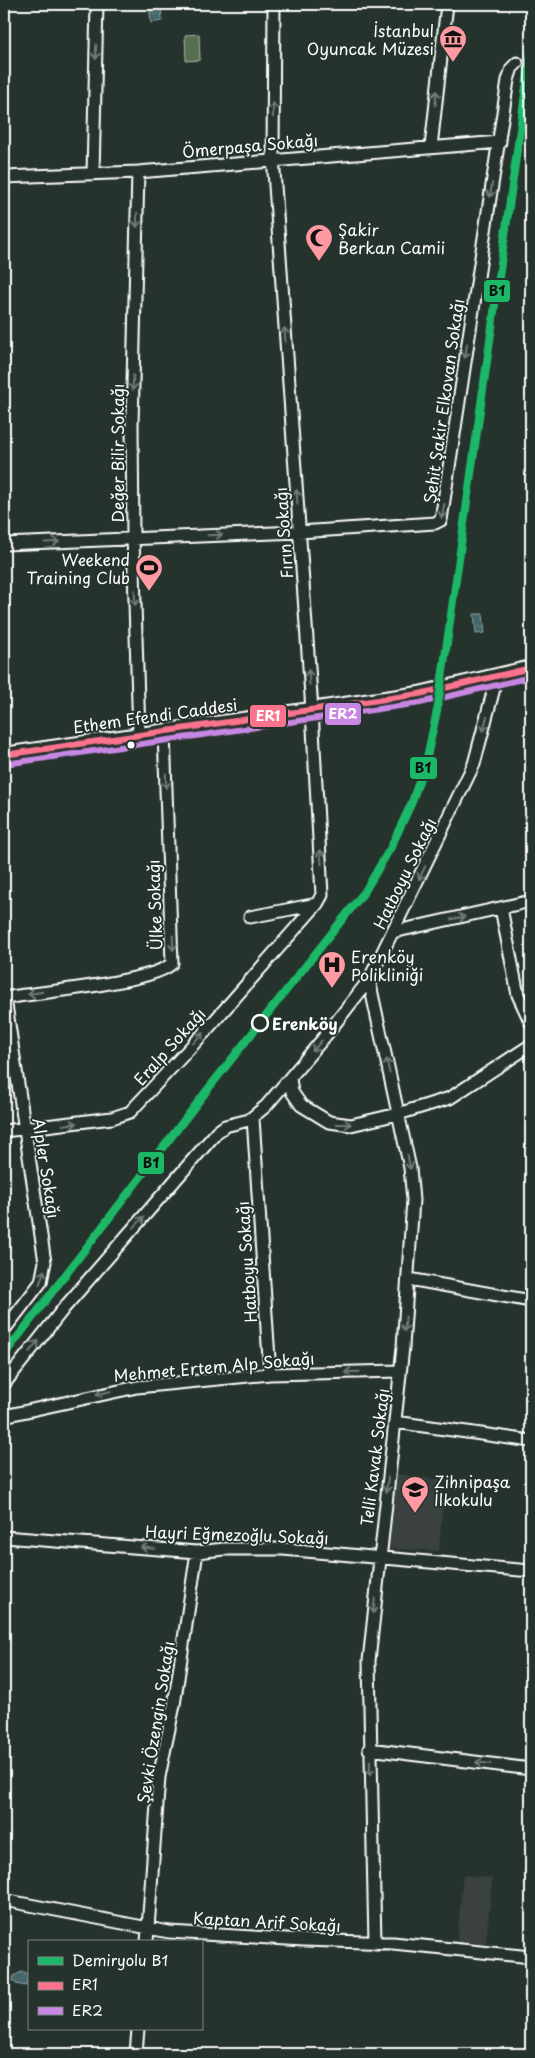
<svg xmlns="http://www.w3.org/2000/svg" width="535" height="2058" viewBox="0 0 535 2058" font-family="'Playpen Sans',sans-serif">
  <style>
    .built { fill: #3a4140 }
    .park { fill: #586e53; stroke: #acb6a9 }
    .water { fill: url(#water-ripples); stroke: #8fa3a6 }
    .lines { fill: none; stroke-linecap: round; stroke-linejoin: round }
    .minor-tunnel { stroke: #3c4742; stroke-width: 11; stroke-dasharray: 11 5.5; stroke-linecap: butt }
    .minor-casing { stroke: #fff; stroke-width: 15 }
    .major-casing { stroke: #fff; stroke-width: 18 }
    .minor { stroke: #26332d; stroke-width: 11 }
    .major { stroke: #26332d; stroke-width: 14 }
    .bus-1-casing { stroke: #26332d; stroke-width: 10 }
    .bus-2-casing { stroke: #26332d; stroke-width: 10 }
    .bus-1 { stroke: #fc738d; stroke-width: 6 }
    .bus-2 { stroke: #c787e3; stroke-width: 6 }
    .rail-1-casing { stroke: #26332d; stroke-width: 11 }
    .rail-1 { stroke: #1ab867; stroke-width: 8 }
    .oneway { stroke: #727a76 }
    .bus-dot { fill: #fff; stroke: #26332d; stroke-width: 2 }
    .stop-dot { fill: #26332d; stroke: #fff; stroke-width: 2.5 }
    .labels { text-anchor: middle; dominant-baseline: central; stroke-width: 4; stroke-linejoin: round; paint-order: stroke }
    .poi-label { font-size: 16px; fill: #fff; stroke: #26332d; text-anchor: start }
    .street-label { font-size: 16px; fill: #fff; stroke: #26332d }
    .stop-label { font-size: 16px; font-weight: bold; fill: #fff; stroke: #26332d; text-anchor: start }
    .line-badge { stroke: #26332d; stroke-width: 2 }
    .badge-label { font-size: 14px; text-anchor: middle; font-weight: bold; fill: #fff }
    .pale-badge-label { font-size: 14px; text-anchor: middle; font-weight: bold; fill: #111 }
  </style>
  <defs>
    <pattern id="water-ripples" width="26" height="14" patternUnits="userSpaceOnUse" patternTransform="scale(1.25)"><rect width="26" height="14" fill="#44666b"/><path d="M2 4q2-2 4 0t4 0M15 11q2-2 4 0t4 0" fill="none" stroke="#607d81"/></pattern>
  </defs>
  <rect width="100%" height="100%" fill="#26332d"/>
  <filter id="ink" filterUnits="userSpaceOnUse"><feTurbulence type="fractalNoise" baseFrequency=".02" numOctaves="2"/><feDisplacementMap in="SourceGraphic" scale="10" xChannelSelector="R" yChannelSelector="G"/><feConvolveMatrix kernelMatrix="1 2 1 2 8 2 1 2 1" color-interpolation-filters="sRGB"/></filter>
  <g filter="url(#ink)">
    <path class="built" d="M392,1474L444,1480L439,1551L386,1549Z
      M463,1875L492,1878L486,1944L457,1941Z"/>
    <path class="park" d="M199,34L200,60L186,61L185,35Z"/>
    <path class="water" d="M149,4H161L162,21L151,23Z
      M474,614H483L485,633L476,634Z
      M23,1971L28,1975L26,1986L16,1984L13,1980L14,1976Z"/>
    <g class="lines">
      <path class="minor-tunnel" d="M517,63L531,62"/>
      <defs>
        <path id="minor" d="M431,147L447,4
          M138,172L132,426L133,537L139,735
          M93,174L97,4
          M4,177L138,172L500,142
          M4,544L299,532L435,523L441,520L508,80L512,68L517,63
          M501,908L518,995L531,1023
          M250,917L317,904
          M393,932L531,901
          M369,980L410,1168L413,1200L403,1347L369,1661L375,1943
          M4,998C34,993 157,982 172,963L164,732
          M290,1078L292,1092L301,1105L329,1122L351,1125L398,1114L450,1098L531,1045
          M253,1118L270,1374
          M4,1131L112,1118L130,1112L203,1034L317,904L322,895L312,710L273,157L274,4
          M409,1279L531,1301
          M4,1330L41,1282L45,1262L5,998
          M4,1384L64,1308L217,1132L225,1126L249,1120L266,1106L322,1040L369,980L474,764L497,677
          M4,1416L137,1387L270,1374L400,1371
          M395,1422L531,1441
          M4,1537L197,1552L224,1549H283L531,1571
          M369,1749L531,1769
          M4,1900L169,1932L304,1940L393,1943L531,1957
          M147,1942L159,1777L174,1705L197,1552
          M136,2054L138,2029"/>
        <path id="major" d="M4,755L419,694L531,668"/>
      </defs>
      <use href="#minor" class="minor-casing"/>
      <use href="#major" class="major-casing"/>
      <use href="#minor" class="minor"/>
      <use href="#major" class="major"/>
      <defs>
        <path id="bus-1" d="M4,755L419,694L531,668"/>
        <path id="bus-2" d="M5,764L420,703L531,677"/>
      </defs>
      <use href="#bus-1" class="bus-1-casing"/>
      <use href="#bus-2" class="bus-2-casing"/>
      <use href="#bus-1" class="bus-1"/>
      <use href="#bus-2" class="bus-2"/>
      <defs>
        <path id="rail-1" d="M4,1355L208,1089L365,891L391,847L412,802L427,757L438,706L531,52"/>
      </defs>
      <use href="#rail-1" class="rail-1-casing"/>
      <use href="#rail-1" class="rail-1"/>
    </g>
    <defs><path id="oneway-shaft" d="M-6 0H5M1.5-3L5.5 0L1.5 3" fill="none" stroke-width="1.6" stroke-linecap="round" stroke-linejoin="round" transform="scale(1.25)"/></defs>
    <g class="oneway">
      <use href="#oneway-shaft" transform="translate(96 52) rotate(91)"/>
      <use href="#oneway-shaft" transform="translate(436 98) rotate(-84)"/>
      <use href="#oneway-shaft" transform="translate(273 110) rotate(-89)"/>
      <use href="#oneway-shaft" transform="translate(491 190) rotate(100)"/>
      <use href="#oneway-shaft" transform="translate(137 220) rotate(91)"/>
      <use href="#oneway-shaft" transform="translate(285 335) rotate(-94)"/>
      <use href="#oneway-shaft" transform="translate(466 351) rotate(98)"/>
      <use href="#oneway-shaft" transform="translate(133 383) rotate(92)"/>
      <use href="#oneway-shaft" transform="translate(297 497) rotate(-94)"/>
      <use href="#oneway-shaft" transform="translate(443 511) rotate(101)"/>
      <use href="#oneway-shaft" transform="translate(215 535) rotate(-2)"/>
      <use href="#oneway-shaft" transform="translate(52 542) rotate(-3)"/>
      <use href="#oneway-shaft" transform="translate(135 598) rotate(88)"/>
      <use href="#oneway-shaft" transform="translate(309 677) rotate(-94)"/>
      <use href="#oneway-shaft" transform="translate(485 724) rotate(104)"/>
      <use href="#oneway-shaft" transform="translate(166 781) rotate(88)"/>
      <use href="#oneway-shaft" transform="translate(321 857) rotate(-94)"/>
      <use href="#oneway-shaft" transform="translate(422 873) rotate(116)"/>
      <use href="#oneway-shaft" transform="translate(458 918) rotate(-12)"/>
      <use href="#oneway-shaft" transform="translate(173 943) rotate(88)"/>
      <use href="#oneway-shaft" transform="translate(35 993) rotate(171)"/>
      <use href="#oneway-shaft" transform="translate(198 1038) rotate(-48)"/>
      <use href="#oneway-shaft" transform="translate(317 1046) rotate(130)"/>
      <use href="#oneway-shaft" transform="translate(388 1066) rotate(-102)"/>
      <use href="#oneway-shaft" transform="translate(70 1124) rotate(-7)"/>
      <use href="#oneway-shaft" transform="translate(344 1124)"/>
      <use href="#oneway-shaft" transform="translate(409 1162) rotate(79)"/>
      <use href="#oneway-shaft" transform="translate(139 1222) rotate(-49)"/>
      <use href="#oneway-shaft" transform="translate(42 1277) rotate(-71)"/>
      <use href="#oneway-shaft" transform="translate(405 1324) rotate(95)"/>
      <use href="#oneway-shaft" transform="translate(34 1346) rotate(-51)"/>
      <use href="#oneway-shaft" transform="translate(352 1372) rotate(178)"/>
      <use href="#oneway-shaft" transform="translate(103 1393) rotate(167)"/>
      <use href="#oneway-shaft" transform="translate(387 1485) rotate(97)"/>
      <use href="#oneway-shaft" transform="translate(148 1548) rotate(-175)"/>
      <use href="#oneway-shaft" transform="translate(374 1606) rotate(96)"/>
      <use href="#oneway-shaft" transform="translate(483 1763) rotate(-173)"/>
      <use href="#oneway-shaft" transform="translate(370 1768) rotate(88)"/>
    </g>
  </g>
  <defs>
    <symbol id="museum-pin" viewBox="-11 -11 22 30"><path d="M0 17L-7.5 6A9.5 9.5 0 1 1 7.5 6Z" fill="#ff9aa2" stroke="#26332d"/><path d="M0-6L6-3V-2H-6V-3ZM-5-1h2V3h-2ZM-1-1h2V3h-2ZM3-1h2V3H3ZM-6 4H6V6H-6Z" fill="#111"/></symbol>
    <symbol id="mosque-pin" viewBox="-11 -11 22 30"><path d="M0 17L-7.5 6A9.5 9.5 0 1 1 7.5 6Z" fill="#ff9aa2" stroke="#26332d"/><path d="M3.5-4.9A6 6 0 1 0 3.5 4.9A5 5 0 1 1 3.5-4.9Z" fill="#111"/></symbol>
    <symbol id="stadium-pin" viewBox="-11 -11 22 30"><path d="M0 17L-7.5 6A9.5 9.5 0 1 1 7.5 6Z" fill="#ff9aa2" stroke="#26332d"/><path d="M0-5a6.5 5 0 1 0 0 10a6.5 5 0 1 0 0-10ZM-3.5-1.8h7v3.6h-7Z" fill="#111"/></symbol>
    <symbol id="hospital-pin" viewBox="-11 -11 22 30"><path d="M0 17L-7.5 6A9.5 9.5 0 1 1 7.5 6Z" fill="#ff9aa2" stroke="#26332d"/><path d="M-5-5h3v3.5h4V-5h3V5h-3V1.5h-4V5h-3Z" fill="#111"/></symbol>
    <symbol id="school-pin" viewBox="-11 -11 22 30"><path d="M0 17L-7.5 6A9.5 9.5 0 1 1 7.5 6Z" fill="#ff9aa2" stroke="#26332d"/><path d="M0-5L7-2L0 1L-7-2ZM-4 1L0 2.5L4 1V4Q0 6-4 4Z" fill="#111"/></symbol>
  </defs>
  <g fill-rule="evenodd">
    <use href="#museum-pin" x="437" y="23" width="32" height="43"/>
    <use href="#mosque-pin" x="303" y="222" width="32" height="43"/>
    <use href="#stadium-pin" x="133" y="552" width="32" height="43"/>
    <use href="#hospital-pin" x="316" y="949" width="32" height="43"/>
    <use href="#school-pin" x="399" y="1474" width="32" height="43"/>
  </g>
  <circle class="bus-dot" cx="131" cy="745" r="4.5"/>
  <circle class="stop-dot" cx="260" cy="1023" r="8"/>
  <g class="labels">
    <g class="poi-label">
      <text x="434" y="30" text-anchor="end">İstanbul<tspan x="434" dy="18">Oyuncak Müzesi</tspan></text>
      <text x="338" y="229">Şakir<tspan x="338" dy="18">Berkan Camii</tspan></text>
      <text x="130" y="559" text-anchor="end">Weekend<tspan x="130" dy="18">Training Club</tspan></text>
      <text x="351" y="956">Erenköy<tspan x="351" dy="18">Polikliniği</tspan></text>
      <text x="434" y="1481">Zihnipaşa<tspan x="434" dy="18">İlkokulu</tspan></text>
    </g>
    <g class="street-label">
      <text transform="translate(250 145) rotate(-5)">Ömerpaşa Sokağı</text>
      <text transform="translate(443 401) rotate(-82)">Şehit Şakir Elkovan Sokağı</text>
      <text transform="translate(117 453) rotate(-90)">Değer Bilir Sokağı</text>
      <text transform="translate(283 533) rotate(-94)">Fırın Sokağı</text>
      <text transform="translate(155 715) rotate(-8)">Ethem Efendi Caddesi</text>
      <text transform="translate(404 873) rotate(-64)">Hatboyu Sokağı</text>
      <text transform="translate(154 905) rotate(-92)">Ülke Sokağı</text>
      <text transform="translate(169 1046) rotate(-48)">Eralp Sokağı</text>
      <text transform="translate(47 1168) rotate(81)">Alpler Sokağı</text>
      <text transform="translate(246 1262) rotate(-94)">Hatboyu Sokağı</text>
      <text transform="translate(214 1366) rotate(-5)">Mehmet Ertem Alp Sokağı</text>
      <text transform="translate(374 1457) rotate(-83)">Telli Kavak Sokağı</text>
      <text transform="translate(237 1534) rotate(2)">Hayri Eğmezoğlu Sokağı</text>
      <text transform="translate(155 1722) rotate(-81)">Şevki Özengin Sokağı</text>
      <text transform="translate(267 1921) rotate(3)">Kaptan Arif Sokağı</text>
    </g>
    <g class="stop-label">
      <text x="272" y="1023">Erenköy</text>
    </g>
  </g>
  <g class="line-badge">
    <rect x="483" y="279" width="28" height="24" rx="5" fill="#1ab867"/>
    <rect x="324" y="702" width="38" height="24" rx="5" fill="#c787e3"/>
    <rect x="249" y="704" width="38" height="24" rx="5" fill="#fc738d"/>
    <rect x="409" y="756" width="29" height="24" rx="5" fill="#1ab867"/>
    <rect x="137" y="1151" width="28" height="24" rx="5" fill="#1ab867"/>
  </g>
  <g class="badge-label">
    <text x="343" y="719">ER2</text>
    <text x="268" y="721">ER1</text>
  </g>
  <g class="pale-badge-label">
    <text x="497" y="296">B1</text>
    <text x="423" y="773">B1</text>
    <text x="151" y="1168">B1</text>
  </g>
  <rect width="535" height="2058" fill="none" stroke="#26332d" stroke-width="20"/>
  <rect x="10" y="10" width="515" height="2038" fill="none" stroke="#fff" stroke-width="2" filter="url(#ink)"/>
  <rect x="28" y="1940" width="175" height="90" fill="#26332d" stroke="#7d8581"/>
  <rect x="38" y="1957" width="25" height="8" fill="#1ab867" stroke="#7d8581"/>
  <text x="72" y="1966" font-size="15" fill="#ffffff">Demiryolu B1</text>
  <rect x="38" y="1982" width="25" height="8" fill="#fc738d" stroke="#7d8581"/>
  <text x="72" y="1990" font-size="15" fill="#ffffff">ER1</text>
  <rect x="38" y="2007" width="25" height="8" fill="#c787e3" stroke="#7d8581"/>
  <text x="72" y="2016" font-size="15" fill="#ffffff">ER2</text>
</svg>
